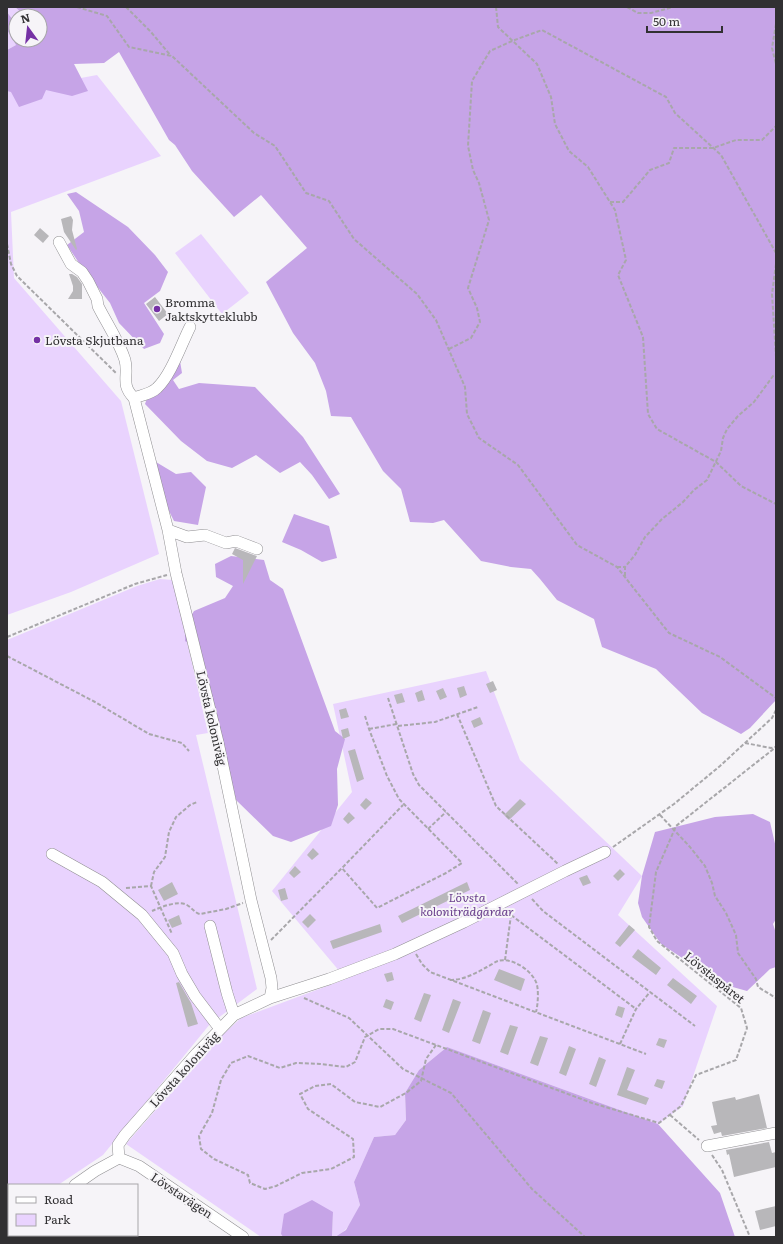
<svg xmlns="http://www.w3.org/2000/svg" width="783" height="1244" viewBox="0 0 783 1244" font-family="Literata,serif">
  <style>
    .green { fill: #e9d3fe }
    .forest { fill: #c6a4e7 }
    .building { fill: #b8b7ba }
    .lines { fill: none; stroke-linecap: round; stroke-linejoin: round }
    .minor-casing { stroke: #908f92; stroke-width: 12 }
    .path { stroke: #a8a7aa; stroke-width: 2; stroke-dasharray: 4 2; stroke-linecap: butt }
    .minor { stroke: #fff; stroke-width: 11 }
    .poi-dot { fill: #7531a5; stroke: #f6f4f8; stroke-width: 1.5 }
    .labels { text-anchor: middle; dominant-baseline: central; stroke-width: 4; stroke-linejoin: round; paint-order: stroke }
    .poi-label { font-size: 12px; fill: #313032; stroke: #f6f4f8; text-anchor: start }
    .street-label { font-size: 12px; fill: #313032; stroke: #f6f4f8 }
    .park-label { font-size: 12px; font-style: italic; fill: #693e8c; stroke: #f6f4f8 }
  </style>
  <rect width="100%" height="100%" fill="#f6f4f8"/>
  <path class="green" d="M7,7H15L25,16H16V24L7,12Z
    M7,30L16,45L7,50Z
    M97,75L161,156L11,212L14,278L121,401L159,554L71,592L7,615V91H11Z
    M201,234L249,293L222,314L175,253Z
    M160,579L173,580L208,733L196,735L257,989L210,1024L103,1155L58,1185H9V1217L7,1219V640L137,586Z
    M486,671L520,760L642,876L618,915L717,1006L683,1106L658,1124L447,1047L419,1070L405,1093L406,1120L395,1135L374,1137L354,1182L360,1205C354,1217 347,1235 332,1237L333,1212L281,1234L283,1237H261L126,1144L216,1041L241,1018L346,979L272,891L352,792L333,704Z"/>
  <path class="forest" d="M15,7H776V700L750,728L741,734L702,713L656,669L602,647L594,619L557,600L540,579L531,569L511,567L481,561L444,520L433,523L410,522L401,489L383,471L351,417L331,416L326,391L315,363L293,333L266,282L307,248L261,195L234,217L192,171L175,145L169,140L119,52L104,63L74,64L88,91L72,96L46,90L42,99L19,107L11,92L7,91V50L16,45L7,30V12L16,24V40H28L35,44V40H40V16H25Z
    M76,192L128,227L155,255L168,272L160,291L144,303L164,334L160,343L144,349L119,323L110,303L81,266L67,245L84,232L79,211L67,194Z
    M179,355L182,373L173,380L179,389L199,383L255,387L303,437L340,494L329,499L312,475L300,462L280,473L256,455L232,468L207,461L181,441L145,404L151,388Z
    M156,462L176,474L191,472L206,487L198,525L174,521L163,499Z
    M294,514L329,526L337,558L322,562L301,550L282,542Z
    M231,556L264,560L270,580L283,589L335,731L345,739L337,769L338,805L331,826L291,842L273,836L236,800L197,649L185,641V626L194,611L225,598L233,586L216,577L215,564Z
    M753,814L770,822L776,848V919L773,924L776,933V967L770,969L747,991L722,984L661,944L642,917L638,903L642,876L655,832L715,817Z
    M447,1047L658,1124L720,1193L735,1237H335L346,1230L360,1205L354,1182L374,1137L395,1135L406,1120L405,1093L419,1070Z
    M312,1200L333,1212L332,1237H283L281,1234L284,1214Z"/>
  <path class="building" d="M71,216L73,220L72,230L77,249L76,250L64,232L61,219Z
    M40,228L49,236L43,243L34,235Z
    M69,274H72L77,277L82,284V299H68L73,291V286Z
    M155,297L168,314L159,321L146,304Z
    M235,548L257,556L243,584V560L232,554Z
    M493,681L497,690L490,693L486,684Z
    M464,686L467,695L460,698L457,688Z
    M443,688L447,697L440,700L436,691Z
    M422,690L425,700L418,702L415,693Z
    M402,693L405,702L397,704L394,695Z
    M346,708L349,717L341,719L339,710Z
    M480,717L483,724L474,728L471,721Z
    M348,728L350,736L343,739L341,730Z
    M355,749L364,779L357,782L348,751Z
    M366,798L372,803L365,810L360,805Z
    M520,799L526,804L509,820L504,815Z
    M349,812L355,818L348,824L343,819Z
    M313,848L319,854L312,860L307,855Z
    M295,866L301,872L294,878L289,873Z
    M620,869L625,874L618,881L613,876Z
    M587,875L591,883L583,886L579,878Z
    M172,882L178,894L164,901L158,890Z
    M467,882L470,890L402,923L398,916Z
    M285,888L288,899L281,901L278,890Z
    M310,914L316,920L308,928L302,922Z
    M179,915L182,924L172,928L168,920Z
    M380,924L382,932L333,949L330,941Z
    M629,925L635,930L620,947L615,943Z
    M638,949L661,968L656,975L632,957Z
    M499,969L525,979L521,991L494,980Z
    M392,972L394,980L387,982L384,974Z
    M673,978L697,996L691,1004L667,985Z
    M179,982L191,1003L198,1024L188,1027L176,983Z
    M424,993L431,995L421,1022L414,1019Z
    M386,999L394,1002L391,1010L383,1007Z
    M453,999L461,1002L449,1033L442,1030Z
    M618,1006L625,1008L622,1018L615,1015Z
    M483,1010L491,1013L480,1044L472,1041Z
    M510,1025L518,1027L508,1055L500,1052Z
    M540,1036L548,1038L538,1066L530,1063Z
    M659,1038L667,1040L664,1048L656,1045Z
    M569,1046L576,1049L566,1076L559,1073Z
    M599,1057L606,1060L596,1087L589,1084Z
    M627,1067L635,1070L627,1090L649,1098L646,1105L617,1095Z
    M657,1079L665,1081L662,1089L654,1086Z
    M759,1094L767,1128L722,1136L721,1132L714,1134L711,1126L717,1125L712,1102L735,1097L736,1100Z
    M769,1142L772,1153L776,1152V1167L734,1177L729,1154L727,1155L726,1150Z
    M776,1206V1226L760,1230L755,1211Z"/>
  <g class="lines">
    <defs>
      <path id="minor" d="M59,242L71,264L82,272L88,281L97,299L98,306C107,324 119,341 125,360C129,376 120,384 134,398L168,530L176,573L218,742L251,900L271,978L272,988L270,998
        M134,398C142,395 151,394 157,388C171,375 181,345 190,327
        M168,530L187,537L205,535L226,543L236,541L257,549
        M52,854L102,882L142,915L173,953L182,974L195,996L220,1029
        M210,926L227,993L234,1015
        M707,1146L776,1133
        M119,1158L118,1145L125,1135L197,1053L234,1015L270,998L329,979L395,954L464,922L565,871L605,852
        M119,1158L139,1166L243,1237
        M75,1185L95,1171L119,1158
        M7,1233L9,1231"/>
    </defs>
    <use href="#minor" class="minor-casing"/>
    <path class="path" d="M77,7L107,16L129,47L172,56L254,133L275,146L306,193L329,201L354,239L417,294L436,320L465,387L467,414L479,438L518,465L577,545L617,567L669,633L720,657L776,698
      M126,7L151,32L171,56
      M496,7L498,27L537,64L551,97L555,124L569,151L588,167L615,210L626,260L618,275L643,337L648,414L657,429L716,462L741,486L776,504
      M627,7L638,13H651L673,7
      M776,24L772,48L776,64
      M610,202H623L650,170L669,163L674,148H713L736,140H762L776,126
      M7,244L11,264L17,276L116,373
      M776,264L772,294L776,356
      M449,349L471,338L480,322L477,308L468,288L489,220L479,183L473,170L468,146L472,81L490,51L512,41L542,30L666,97L675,113L721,155L776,253
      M617,567H625
      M625,576V567L635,555L645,537L662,519L683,502L694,490L707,480L721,451L723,438L727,429L738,416L754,402L773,376L776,375
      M7,637L135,584L167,575
      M7,656L95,702L149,734L182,743L189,751
      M388,698L413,774L419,785L518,884
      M457,714L496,806L558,864
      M365,716L369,729L387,776L399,799L462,863L446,873L377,908L342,868L403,805
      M398,726L435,722L478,707
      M369,729L397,724
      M745,743L771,748L775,747
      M660,815L690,847L705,866L712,883L715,896L726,913L736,935L738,953L756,979L758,987L776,998
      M428,829L446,812
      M613,847L674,804L720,766L772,718L776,710
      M151,886L154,872L165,857L169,832L176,817L190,805L197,802
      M126,888L151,886L172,934
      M532,899L543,911L695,1026
      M508,910L511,915L636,1009
      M152,911C161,907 178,900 187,905C192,908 195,913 200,914L226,909L243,903
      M271,940L342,868
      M416,954L422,964L430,972L646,1054
      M505,960L511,915
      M450,980C464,980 476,973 487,967C491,965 495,962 498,961C512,957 531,970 536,982C539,988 538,1005 536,1012
      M304,998L349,1018L403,1069L451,1093L532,1189L585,1237
      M620,1044L636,1009L650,992
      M436,1045L426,1059L421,1081L406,1093L380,1107L355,1102L331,1084L315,1086L300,1094L308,1109L353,1139L354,1157L331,1169L302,1173L276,1186L265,1189L250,1183L248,1175L214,1159L201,1149L199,1136L212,1113L221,1080L231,1063L248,1056L280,1068L296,1063L320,1064L346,1067L355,1062L365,1037L379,1029H393L592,1103L659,1123L681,1106L696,1075L736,1060L747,1028L741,1008L657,941L649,927L656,872L676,826L776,747
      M670,1115L699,1140
      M712,1155L722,1170L750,1237"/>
    <use href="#minor" class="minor"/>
  </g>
  <g class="poi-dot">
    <circle cx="157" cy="309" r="4"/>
    <circle cx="37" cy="340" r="4"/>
  </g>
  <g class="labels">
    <g class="poi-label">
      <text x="165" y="302">Bromma<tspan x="165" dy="14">Jaktskytteklubb</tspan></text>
      <text x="45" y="340">Lövsta Skjutbana</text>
    </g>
    <g class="street-label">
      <text transform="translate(212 718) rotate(77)">Lövsta koloniväg</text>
      <text transform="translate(715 977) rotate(39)">Lövstaspåret</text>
      <text transform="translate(184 1069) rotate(-48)">Lövsta koloniväg</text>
      <text transform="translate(182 1195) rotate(34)">Lövstavägen</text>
    </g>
    <g class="park-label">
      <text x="467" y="897">Lövsta<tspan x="467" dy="14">koloniträdgårdar</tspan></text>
    </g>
  </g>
  <rect width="783" height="1244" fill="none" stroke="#313032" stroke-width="16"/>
  <rect x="8" y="1184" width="130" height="52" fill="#f6f4f8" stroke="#a7a6a9"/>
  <rect x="16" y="1197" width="20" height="6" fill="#ffffff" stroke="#a7a6a9"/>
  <text x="44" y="1204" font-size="12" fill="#313032">Road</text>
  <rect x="16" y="1214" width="20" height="12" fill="#e9d3fe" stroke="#a7a6a9"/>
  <text x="44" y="1224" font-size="12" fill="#313032">Park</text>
  <g transform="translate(28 28) rotate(345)"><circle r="19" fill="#f6f4f8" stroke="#a7a6a9"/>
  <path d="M0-3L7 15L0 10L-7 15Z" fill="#7531a5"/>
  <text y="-6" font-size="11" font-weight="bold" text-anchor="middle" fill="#313032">N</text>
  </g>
  <path d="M647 26v6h75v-6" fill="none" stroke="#313032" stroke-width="2"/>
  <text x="653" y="26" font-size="12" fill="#313032" stroke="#f6f4f8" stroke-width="3" paint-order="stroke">50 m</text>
</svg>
